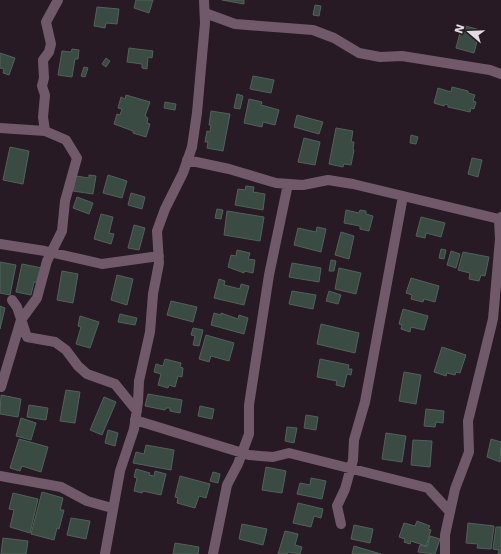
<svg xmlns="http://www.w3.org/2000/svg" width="501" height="554" viewBox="0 0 501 554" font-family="'DejaVu Sans',sans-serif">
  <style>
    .building { fill: #3a4b43; stroke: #51625a }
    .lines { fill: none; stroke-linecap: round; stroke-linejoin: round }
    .minor { stroke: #705a6a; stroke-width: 10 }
  </style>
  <rect width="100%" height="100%" fill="#271a24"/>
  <path class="building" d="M136,0H153L149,13L134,8Z
    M222,0H244V4Z
    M315,5L321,6L319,16L313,15Z
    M97,7L119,9L117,24L106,23L105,28L94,26Z
    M462,25L480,30L474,53L456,48Z
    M129,48L153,51L152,58L148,57L147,69L142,68V64L127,62Z
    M72,49L79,50L78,59H75L72,77L58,75L62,51L71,52Z
    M0,53L15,58L9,75L3,73L4,69L0,68Z
    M106,58L110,61L106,67L102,64Z
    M84,67L88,68L85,77L81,76Z
    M253,76L274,80L271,93L250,89Z
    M452,87L468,91V93L475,95L473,101L476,102L474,109L471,108L470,112L448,107V105L445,104L444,106L434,103L438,88L451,92Z
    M237,94L243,96L240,109L234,108Z
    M126,95L150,102L145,116L148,118L147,123L150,124L146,137L133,133V131L114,124L117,114L120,115L122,109L118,108L121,97L125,99Z
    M249,99L262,102L261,105L279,110L275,125L263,122L262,127L244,123Z
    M165,102L176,104L175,110L164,108Z
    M211,111L230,114L223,151L207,148L208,142H205L207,131L210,132L211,125H209Z
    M297,115L323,122L319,134L294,127Z
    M336,128L353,131L351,142H354L353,149L354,150L351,165L344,164L343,167L329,164Z
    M411,135L418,137L416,144L410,143Z
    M304,138L320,142L315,165L298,162Z
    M10,147L29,151L23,184L3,180Z
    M472,158L482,160L478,177L468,174Z
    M89,175L96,176L93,194L73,191L76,176L89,178Z
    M108,175L127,181L122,198L103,193Z
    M246,186L254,187L253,192L265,194L263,210L235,205L238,189L245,190Z
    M131,193L145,197L142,209L128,205Z
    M77,197L93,203L89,214L73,208Z
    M217,209L223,210L221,219L215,218Z
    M346,210L359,213L360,210L366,211V214L373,216L369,231L360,229V226L344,223Z
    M227,211L264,217L260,241L224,235Z
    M101,214L113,217L109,233L114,234L111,244L94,239Z
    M421,217L445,223L441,237L426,233L425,238L416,236Z
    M134,225L145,228L139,250L128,248Z
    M317,227L326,229L321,252L294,245L298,228L316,232Z
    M341,232L354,236L349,259L335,255Z
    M441,249L446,250L444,259L439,258Z
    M237,250L250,253L248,259L255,260L253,273L244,271V273L228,267L231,255L236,256Z
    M451,251L460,254L456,268L447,265Z
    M463,252L489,257L485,276L481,275L479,281L469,279L470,273L458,270Z
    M331,260L336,261L334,271H329Z
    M0,262L16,265L10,295L0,293Z
    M292,263L321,268L319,282L289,277Z
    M22,264L42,268L39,283L34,282L31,295L16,292Z
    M339,268L361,273L356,294L335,289Z
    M62,271L78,274L73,303L57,300Z
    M117,275L133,279L127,305L111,300Z
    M411,278L439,286L435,302L424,299L423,302L411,299L412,295L406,293Z
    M219,279L225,281L224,285L240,289L241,284L249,286L244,305L214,298Z
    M292,291L316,295L313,309L289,304Z
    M329,291L341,295L338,304L326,301Z
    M171,301L197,307L193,322L167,315Z
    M0,306L5,308L0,329Z
    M403,309L428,316L424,330L411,327L410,332L401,329L402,325L399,324Z
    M214,313L221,315V313L238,319L239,315L248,318L244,334L211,325Z
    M120,314L137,318L135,325L118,322Z
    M80,316L99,322L90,348L76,344L81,327L78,326Z
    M321,324L359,333L355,353L317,344Z
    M193,328L203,330L199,346L193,345L195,336L191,335Z
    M206,335L234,343L229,361L211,356L209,362L199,359Z
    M442,347L466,355L460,373L456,372L455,375L447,373L446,376L434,372Z
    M165,359L181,363L180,367L183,368L182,377L178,376L175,387L169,385L168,388L158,385L161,374L154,372L156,364L163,366Z
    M320,359L349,365L348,369H352L351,375L347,374L344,387L336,385L337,381L317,377Z
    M404,372L421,375L416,404L399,401Z
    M66,390L80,392L75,423L60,421Z
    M148,394L182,400L180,413L170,411V408H166L165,410L145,406Z
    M1,395L21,399L18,417L0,414Z
    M104,397L116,402L102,435L90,430Z
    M29,405L48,408L46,420L27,417Z
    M200,406L214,409L212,419L198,416Z
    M426,409L444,411L443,423L436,422L435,427L424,426Z
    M306,415L318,417L316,430L304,428Z
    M21,418L36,423L31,440L16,436Z
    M287,427L297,428L294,443L285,441Z
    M108,430L118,433L115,446L105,443Z
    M386,433L406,436L402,462L382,459Z
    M19,439L48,447L41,472L22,466L20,471L10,468Z
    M491,439L501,442L500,462L487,457Z
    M413,440L432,441L430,467L411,465Z
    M146,445L174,450L171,470L133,463L136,452L144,454Z
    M266,467L286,471L282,493L262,490Z
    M136,469L150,473L149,475L154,476L155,471L166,474L161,495L143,491L142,493L134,491L137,478L134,477Z
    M213,472L220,474L218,483L210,481Z
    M180,476L210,484L206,498L199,496L195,508L177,503L178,498L175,497Z
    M311,478L326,481L322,499L297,494L300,483L310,485Z
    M42,492L63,498L60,510H64L59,529L57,528L54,540L31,534Z
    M13,493L38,499L30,533L10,527L14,510L9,509Z
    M298,503L323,509L321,518L314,516L311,527L293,523Z
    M71,518L90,521L86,539L67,535Z
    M417,521L430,526L428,529L431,530L426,546L411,541L410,544L404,542L405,539L399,537L404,523L415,526Z
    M468,523L494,526L491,549L477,548L478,544L466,543Z
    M242,524L267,529L263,545L239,539Z
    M354,525L373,529L370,543L351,539Z
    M496,527H501V554H498L499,550L493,549Z
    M285,531L298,534L295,545L302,547L300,554L288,552L287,554H278Z
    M430,536L440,539L435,554L418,552L420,545L427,547Z
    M3,538L28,541L26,554H1Z
    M175,543L199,547L198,554H173Z
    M354,546L381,554H352Z"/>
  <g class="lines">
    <path class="minor" d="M205,13L235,24L313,30L334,38L359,53L380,57L402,56L490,70L501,74
      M0,128L45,131
      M187,160L229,169L276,183L303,185L328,180L353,184L499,219
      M0,244L45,251L102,264L159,256
      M12,300L17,307L27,337L55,342L66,350L78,366L87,374L115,384L137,411
      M1,387L21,320L37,298L47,261L62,231L65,201L77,158L66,140L45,131L43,117L45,95L42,86L44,78L43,60L49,52L51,44L46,22L58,0
      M135,420L249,455L273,457L289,453L428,488L450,512
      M0,476L61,487L87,501L112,508
      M341,524L337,506L345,489L353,460L354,440L365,402L403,196
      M105,554L120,471L134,429L138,402L139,381L150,332L153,294L159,263L157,231L165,209L183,173L192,147L197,113L205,23L204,0
      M213,554L227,485L238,464L249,434V405L269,275L288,184
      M445,554V535L455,489L469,452L468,421L493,319L500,239L499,219L501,217"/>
  </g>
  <g transform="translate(469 32) rotate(289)" stroke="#271a24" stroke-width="3" paint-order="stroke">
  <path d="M0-3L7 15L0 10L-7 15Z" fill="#e3dbe1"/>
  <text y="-6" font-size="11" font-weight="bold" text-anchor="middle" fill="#e3dbe1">N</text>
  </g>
</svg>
